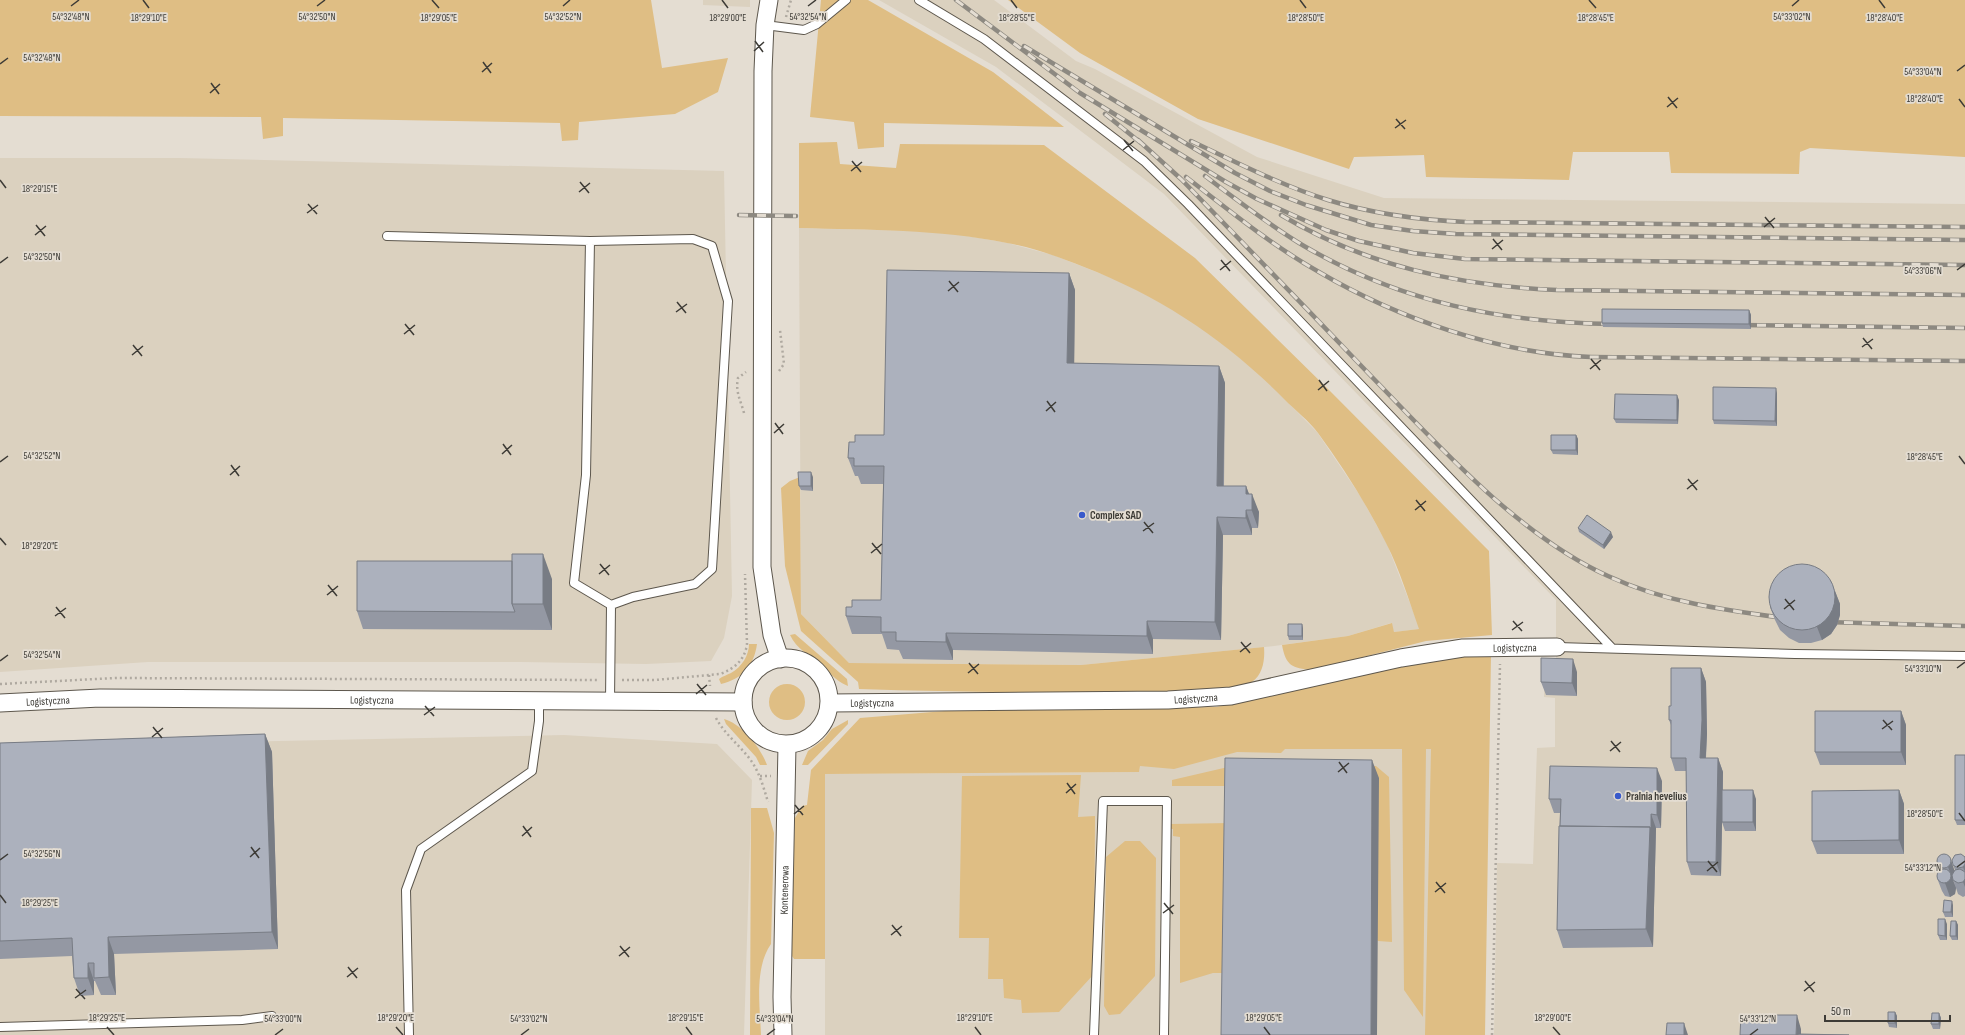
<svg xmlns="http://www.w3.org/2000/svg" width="1965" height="1035" viewBox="0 0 1965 1035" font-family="'Sofia Sans Condensed',sans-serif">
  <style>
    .built { fill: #dbd1bf }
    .green { fill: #dfbe84 }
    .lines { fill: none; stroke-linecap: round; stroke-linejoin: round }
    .service-casing { stroke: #5d574d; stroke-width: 10 }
    .minor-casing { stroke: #5d574d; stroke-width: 19 }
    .path { stroke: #afa9a0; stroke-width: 2.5; stroke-dasharray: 2 3; stroke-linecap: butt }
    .service { stroke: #fff; stroke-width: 8 }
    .minor { stroke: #fff; stroke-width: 17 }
    .rail-casing { stroke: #8d8981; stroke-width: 4.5 }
    .rail { stroke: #e4ddd2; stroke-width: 3; stroke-dasharray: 9; stroke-linecap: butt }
    .wall { fill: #9498a3 }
    .shaded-wall { fill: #787c84 }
    .building { fill: #acb1bd; stroke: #787c84 }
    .ticks { fill: none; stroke: #3d3b36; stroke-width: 1.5 }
    .poi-dot { fill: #395acb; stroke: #e4ddd2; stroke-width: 1.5 }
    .labels { text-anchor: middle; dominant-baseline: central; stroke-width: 3.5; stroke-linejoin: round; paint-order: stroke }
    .poi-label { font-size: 11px; font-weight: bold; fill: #3d3b36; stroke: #e4ddd2; text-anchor: start }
    .street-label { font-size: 11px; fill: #3d3b36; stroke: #e4ddd2 }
    .ticks-label { font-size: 10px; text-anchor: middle; fill: #3d3b36; stroke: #e4ddd2; stroke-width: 3.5; stroke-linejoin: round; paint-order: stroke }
  </style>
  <rect width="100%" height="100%" fill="#e4ddd2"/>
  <path class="built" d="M703,0H750V7L703,5Z
    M879,0H994L1076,61L1095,69L1257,157L1384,198L1965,204V1035H1494L1497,863L1533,864L1537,748L1555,747V698L1544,697V669H1556V600L1164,194L996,67Z
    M0,158H180L724,171L732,596L724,638L711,661L646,664L521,662H148L0,672Z
    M799,228L915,231L950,233L1008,243L1053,255L1122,282L1165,305L1201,327L1259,373L1317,432L1361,497L1387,544L1420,629L1394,632L1391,623L1348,636L1274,646L1081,665L849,663L801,614Z
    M564,735L717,744L752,780L744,1035H0V747Z
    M1142,736L1285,749H1432L1427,1035H825V774L1139,772Z"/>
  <path class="green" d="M0,0H651L662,68L728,58L718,92L675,114L579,122L578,140L562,141L560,123L283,118V136L263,139L261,117L0,116Z
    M821,0H868L993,72L1064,127L884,123V147L858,149L854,122L810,117Z
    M1008,0H1965V157L1810,148L1800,152L1799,174L1671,173L1669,152H1573L1569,180L1426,177L1424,155L1354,157L1349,169L1198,119L1080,53Z
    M837,142L840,164L896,168L900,144L1044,145L1195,258L1330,391L1489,551L1492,635L1426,641L1312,670C1292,668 1286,666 1282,645L1348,636L1392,623L1394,632L1419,629C1409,601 1400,570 1386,543C1367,505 1343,467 1318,433C1309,421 1295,410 1284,399C1226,340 1161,297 1084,267C1059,257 1034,248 1007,243C938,229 869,230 799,228V143Z
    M800,477L801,614L849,663L1081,665L1264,647C1265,660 1263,674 1252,682C1234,694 1161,692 1138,693C1045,693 952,692 859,689L858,682L801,631L785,566L781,488L790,481Z
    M795,634L847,679L848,686C834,680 830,672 819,663C808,653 797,650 790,635Z
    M749,644H757C754,666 742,679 721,684L719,679C723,676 727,675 731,673C742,667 749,655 749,644Z
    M1491,655L1485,1035H1425L1431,749H1426L1423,1017L1404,990L1402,749H1285L1281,753L1237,752L1174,769L1140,766L1139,772L825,774V959H794L790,953L795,818L802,806L807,805L811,770L860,718L957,710L1216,707L1303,689L1430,658Z
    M769 702a18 18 0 1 1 36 0a18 18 0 1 1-36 0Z
    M724,719C742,724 761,748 767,765H760L756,757L726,724Z
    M848,720V724L808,765H802L808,751L823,740L832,729Z
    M1241,764L1376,766L1389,777L1392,942L1378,941L1231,786H1172V780Z
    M1081,775L1078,817L1095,816L1094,974L1059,1012L1022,1013L1021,1000L1004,998L1003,979H988L989,938H959L962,776Z
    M751,808H767L774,833L771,944C754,968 760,1007 761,1035H750Z
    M1230,823L1229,973H1213L1180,983V837L1173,836V829H1171V824Z
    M1125,841H1140L1156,858L1155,976L1120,1014L1109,1015L1104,1006L1106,857Z"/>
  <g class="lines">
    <defs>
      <path id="service" d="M919,0L984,39L1144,161L1188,204L1612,648
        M765,25L804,30L817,24L846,0
        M387,236L590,241L693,239L712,246L728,301L712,569L695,584L633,597L611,605L610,701
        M590,241L586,475L574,583L611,605
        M1557,647L1795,654L1965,656
        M0,1027L242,1020L272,1016
        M409,1035L406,890L421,849L532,771L539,721V701
        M1094,1035L1103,801H1167L1164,1035"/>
      <g id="minor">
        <path d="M769,0L765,25L763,71L762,567L772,635L780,659"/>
        <circle cx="786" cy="701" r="43"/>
        <path id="s1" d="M0,703L100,698L743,702"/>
        <path id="s2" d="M830,703L1168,700L1231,696L1401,658L1463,648L1557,647"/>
        <path id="s3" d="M783,1035L782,997L787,745"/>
      </g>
    </defs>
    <use href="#service" class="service-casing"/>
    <use href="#minor" class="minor-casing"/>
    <path class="path" d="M786,17L791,0
      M779,371L784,364L780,330
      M744,413C741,401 735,392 738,378L746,372
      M709,675L710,686
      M622,680H655L720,674C734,669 745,660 747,644L745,574
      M0,684L116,678L599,680
      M716,718C725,735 741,746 752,762C760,774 764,789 768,802
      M760,776H771
      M1492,1035L1500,664"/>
    <use href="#service" class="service"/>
    <use href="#minor" class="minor"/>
    <defs>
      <path id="rail" d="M956,0L1080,93L1226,182L1257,199L1326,230L1359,241L1413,253L1465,259L1965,265
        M1024,46L1235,173L1270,191L1306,205L1371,225L1413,231L1456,234L1965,240
        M1105,114L1141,143
        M1138,140L1181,179C1245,245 1308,310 1371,376C1440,447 1518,535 1608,576C1664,602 1724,610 1784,618
        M1191,141C1236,162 1280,185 1328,200C1373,214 1420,220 1466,222L1965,227
        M1205,176C1237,200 1269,225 1304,246C1400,302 1503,323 1613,324
        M1186,177C1229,210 1271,245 1319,272C1397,318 1499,354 1591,357L1965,361
        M739,215L796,216
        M1281,215C1366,266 1459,286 1557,290L1965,295
        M1739,325L1965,328
        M1826,622L1965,626"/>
    </defs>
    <use href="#rail" class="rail-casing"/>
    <use href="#rail" class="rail"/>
  </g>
  <path class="wall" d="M1069,273L1075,290L1074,363L1219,366L1225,383L1224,486H1246L1249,494L1259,512L1258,528H1252V535H1223L1221,640L1153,639V654L953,650V660L903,659L899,650L887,649L882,634H852L846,616L852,607L881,600L883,484H861L858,476H855L848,458L855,442L884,435Z
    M1749,310L1751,315V329L1603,327L1602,323Z
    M1777,393V426L1714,424L1713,420Z
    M1679,400L1678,424L1616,423L1614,419Z
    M1576,435L1578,439V455L1553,454L1551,450Z
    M813,477V491L801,490L799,486Z
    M1578,528L1613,537L1604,549L1579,532Z
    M552,579V630L363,629L357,611Z
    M1831,581L1840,604V615L1837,625L1831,634L1822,640L1811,643H1799L1789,638L1780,630L1775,620L1770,607Z
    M1302,624L1303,629V640H1289L1288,636Z
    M1701,668L1706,682L1707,734L1706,758H1718L1723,772V790L1756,799V831H1725L1722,822L1721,876L1691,875L1687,862L1686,771H1675L1671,758V725L1669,720L1671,706Z
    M1577,672V696L1546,695L1541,682Z
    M1901,711L1906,725V765H1820L1815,752Z
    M265,734L272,752L278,949L114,954L116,995H101L95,981H94V995L80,996L74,978L72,956L0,959V743Z
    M1965,755V825H1957L1955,820Z
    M1662,781L1661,828H1656L1653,947L1563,948L1557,930L1560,813H1554L1549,799Z
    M1899,790L1904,804V854H1817L1812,841Z
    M1965,857V896L1963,897L1958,894L1953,879V880L1956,888L1955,894L1950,897L1945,896L1942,891L1937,878L1940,871L1937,860L1955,871V870L1953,865Z
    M1953,905V917H1945L1943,912Z
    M1956,921L1958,925V940H1952L1950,936Z
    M1947,924V940H1940L1938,935Z
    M1895,1012L1897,1016V1028L1889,1027L1888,1023Z
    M1939,1013L1941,1018L1940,1029H1933L1931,1024Z"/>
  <path class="shaded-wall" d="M1069,273L1075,290L1074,381L1067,363Z
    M1749,310L1751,315V329L1749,324Z
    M1219,366L1225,383L1223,503L1217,486Z
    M1776,388L1777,393V426L1775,421Z
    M1677,395L1679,400L1678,424L1677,420Z
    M1576,435L1578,439V455L1576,450Z
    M811,472L813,477V491L811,486Z
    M1246,486L1252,502V494L1259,512L1258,528L1246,494Z
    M1246,510L1252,528V535L1246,518Z
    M1217,517L1223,535L1221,640L1215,622Z
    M1611,532L1613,537L1604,549L1603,545Z
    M543,554L552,579V630L543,604Z
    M1835,591L1840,604V615L1837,625L1831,634L1822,640L1817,627Z
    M1147,621L1153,639V654L1147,636Z
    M1302,624L1303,629V640L1302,636Z
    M946,633L953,650V660L946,642Z
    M1573,659L1577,672V696L1572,683Z
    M1701,668L1706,682L1707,734L1705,771L1700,758Z
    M1901,711L1906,725V765L1901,752Z
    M265,734L272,752L278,949L272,932Z
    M1718,758L1723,772L1721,876L1716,862Z
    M1372,760L1379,778L1377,1035H1371Z
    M1657,768L1662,781L1661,828L1657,815Z
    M1753,790L1756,799V831L1753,822Z
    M1899,790L1904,804V854L1899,840Z
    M1651,814L1656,828L1653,947L1646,929L1650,827Z
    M1950,857L1956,875L1953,880L1948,867Z
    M1965,864V872L1963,867Z
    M1951,875L1956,888L1955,894L1950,897L1945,883Z
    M1965,879V887L1963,882Z
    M1952,901L1953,905V917L1951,912Z
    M1945,919L1947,924V940L1945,936Z
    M1956,921L1958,925V940L1956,936Z
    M108,937L114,954L116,995L109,977Z
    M88,963L94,981V995L88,978Z
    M1895,1012L1897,1016V1028L1895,1023Z
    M1939,1013L1941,1018L1940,1029L1939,1024Z
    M1797,1015L1801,1029V1035H1796Z
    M1684,1023L1688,1035H1684Z"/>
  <path class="building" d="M887,270L1069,273L1067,363L1219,366L1217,486H1246V494H1252V510H1246V518L1217,517L1215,622L1147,621V636L946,633V642L896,641V632H881V617L846,616V607H852V600H881L884,466H854V458H848L849,442H855V435H884Z
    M1602,309L1749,310V324L1602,323Z
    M1713,387L1776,388L1775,421L1713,420Z
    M1615,394L1677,395V420L1614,419Z
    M1551,435H1576V450H1551Z
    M798,472H811V486H799Z
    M1587,515L1611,532L1603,545L1578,528Z
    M512,554H543V604H512Z
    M357,561H512V604L515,612L357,611Z
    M1769 597a33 33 0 1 1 66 0a33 33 0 1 1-66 0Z
    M1288,624H1302V636H1288Z
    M1541,658L1573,659L1572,683L1541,682Z
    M1671,668H1701L1702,720L1700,758H1718L1716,862H1687L1686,758H1671V720H1669V706H1671Z
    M1815,711H1901V752H1815Z
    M265,734L272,932L108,937L109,977L94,978V963H88V978H74L72,938L0,941V743Z
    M1955,755H1965V820H1955Z
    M1225,758L1372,760L1371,1035H1221Z
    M1550,766L1657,768V815L1651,814V831L1650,827L1560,826L1561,799H1549Z
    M1722,790H1753V822H1722Z
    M1899,790V840L1812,841V791Z
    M1559,826L1650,827L1646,929L1557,930Z
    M1961,854L1965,857V864L1963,867L1958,868L1953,865L1952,860L1955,855Z
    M1937 861a7 7 0 1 1 14 0a7 7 0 1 1-14 0Z
    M1960,869L1965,872V879L1963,882L1958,883L1953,880L1952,875L1955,870Z
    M1937 876a7 7 0 1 1 14 0a7 7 0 1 1-14 0Z
    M1944,900L1952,901L1951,912H1943Z
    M1938,919H1945V936L1938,935Z
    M1951,921H1956V936H1950Z
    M1888,1012H1895V1023H1888Z
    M1932,1013H1939V1024H1931Z
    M1741,1015H1797L1796,1035H1740Z
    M1667,1023H1684V1035H1666Z
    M1798,1034L1849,1035H1798Z"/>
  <path class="ticks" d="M143,0L149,8M432,0L439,8M722,0L728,8M1011,0L1017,8M1300,0L1306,8M1589,0L1596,8M1879,0L1885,8M71,6L79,0M317,6L325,0M563,6L570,0M808,6L816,0M1792,6L1799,0M755,41L763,52M754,51L764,42M483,62L491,73M0,64L8,58M1957,71L1965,65M482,72L492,63M211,83L219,94M210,93L220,84M1668,97L1677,108M1959,99L1965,107M1667,107L1678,98M1396,119L1405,129M1395,128L1406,120M1124,140L1133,151M1123,150L1134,141M852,161L861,172M851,171L862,162M0,180L6,188M580,182L589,193M579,192L590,183M308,204L317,214M307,213L318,205M1765,217L1774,228M36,225L45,236M1764,227L1775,218M35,235L46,226M1493,239L1502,250M1492,249L1503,240M1221,260L1230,271M0,263L8,257M1220,270L1231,261M1957,270L1965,264M949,281L958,292M948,291L959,282M677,302L686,313M676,312L687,304M405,324L414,335M404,334L415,325M1863,338L1872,349M133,345L142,356M1862,347L1873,339M132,355L143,346M1591,359L1600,370M1590,369L1601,360M1319,380L1327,391M1318,390L1329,381M1047,401L1055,412M1046,411L1056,402M775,423L783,434M774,433L784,424M503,444L511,455M502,454L512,445M1959,456L1965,464M0,462L8,456M231,465L239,476M230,475L240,466M1688,479L1697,490M1687,489L1698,480M1416,500L1425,511M1415,510L1426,501M1144,522L1153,533M1143,531L1154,523M0,538L6,545M872,543L881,554M871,553L882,544M600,564L609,575M599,574L610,565M328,585L337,596M327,595L338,586M1785,599L1794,610M56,607L65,618M1784,609L1795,600M55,616L66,608M1513,621L1522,631M1512,630L1523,622M1241,642L1250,653M1240,652L1251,643M0,661L8,655M969,663L978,674M1957,668L1965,662M968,673L979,664M697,684L706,695M696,694L707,685M425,706L434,716M424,715L435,707M1883,720L1892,730M153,727L162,738M1882,729L1893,721M152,737L163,728M1611,741L1620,752M1610,751L1621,742M1339,762L1347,773M1338,772L1349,763M1067,783L1075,794M1066,793L1076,784M795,805L803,815M1959,813L1965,821M794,814L804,806M523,826L531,837M522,836L532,827M251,847L259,858M250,857L260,848M0,860L8,854M1708,861L1717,872M1957,867L1965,861M1707,871L1718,862M1436,882L1445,893M1435,892L1446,883M0,895L6,903M1164,903L1173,914M1163,913L1174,905M892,925L901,936M891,935L902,926M620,946L629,957M619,956L630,947M348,967L357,978M347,977L358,968M1805,981L1814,992M76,989L85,999M1804,991L1815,982M75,998L86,990M107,1027L114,1035M396,1027L403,1035M686,1027L692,1035M975,1027L981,1035M1264,1027L1270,1035M1553,1027L1560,1035M275,1035L283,1029M521,1035L529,1029M767,1035L775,1029M1750,1035L1758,1029"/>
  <g class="poi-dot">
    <circle cx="1082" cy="515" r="4"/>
    <circle cx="1618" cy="796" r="4"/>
  </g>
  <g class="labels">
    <g class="poi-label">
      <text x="1090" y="515">Complex SAD</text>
      <text x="1626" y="796">Pralnia hevelius</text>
    </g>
    <g class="street-label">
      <text stroke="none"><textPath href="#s2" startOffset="690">Logistyczna</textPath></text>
      <text stroke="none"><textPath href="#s2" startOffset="366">Logistyczna</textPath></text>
      <text stroke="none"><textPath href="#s1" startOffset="48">Logistyczna</textPath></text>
      <text stroke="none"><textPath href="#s1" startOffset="372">Logistyczna</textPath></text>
      <text stroke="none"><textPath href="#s2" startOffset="42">Logistyczna</textPath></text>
      <text stroke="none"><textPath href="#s3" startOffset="145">Kontenerowa</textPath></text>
    </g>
  </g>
  <g class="ticks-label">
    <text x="71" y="20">54°32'48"N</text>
    <text x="317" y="20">54°32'50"N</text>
    <text x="563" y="20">54°32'52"N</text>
    <text x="808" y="20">54°32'54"N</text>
    <text x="1792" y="20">54°33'02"N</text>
    <text x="149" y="21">18°29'10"E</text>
    <text x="439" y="21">18°29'05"E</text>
    <text x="1017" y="21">18°28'55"E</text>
    <text x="1596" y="21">18°28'45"E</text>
    <text x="1885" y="21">18°28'40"E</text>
    <text x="728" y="21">18°29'00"E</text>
    <text x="1306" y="21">18°28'50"E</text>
    <text x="42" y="61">54°32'48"N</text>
    <text x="1923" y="75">54°33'04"N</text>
    <text x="1925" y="102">18°28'40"E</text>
    <text x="40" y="192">18°29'15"E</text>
    <text x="42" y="260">54°32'50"N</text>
    <text x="1923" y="274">54°33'06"N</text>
    <text x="42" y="459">54°32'52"N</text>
    <text x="1925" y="460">18°28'45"E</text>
    <text x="40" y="549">18°29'20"E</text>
    <text x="42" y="658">54°32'54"N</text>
    <text x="1923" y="672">54°33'10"N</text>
    <text x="1925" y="817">18°28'50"E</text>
    <text x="42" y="857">54°32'56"N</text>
    <text x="1923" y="871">54°33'12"N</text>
    <text x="40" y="906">18°29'25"E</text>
    <text x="107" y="1021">18°29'25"E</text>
    <text x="396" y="1021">18°29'20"E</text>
    <text x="686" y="1021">18°29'15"E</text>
    <text x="975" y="1021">18°29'10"E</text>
    <text x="1264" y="1021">18°29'05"E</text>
    <text x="1553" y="1021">18°29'00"E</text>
    <text x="283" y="1022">54°33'00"N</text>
    <text x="529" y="1022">54°33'02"N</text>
    <text x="775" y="1022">54°33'04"N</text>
    <text x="1758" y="1022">54°33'12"N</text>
  </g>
  <path d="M1825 1015v6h125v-6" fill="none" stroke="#3d3b36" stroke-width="2"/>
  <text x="1831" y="1015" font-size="12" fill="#3d3b36" stroke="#e4ddd2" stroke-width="3" paint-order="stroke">50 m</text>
</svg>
